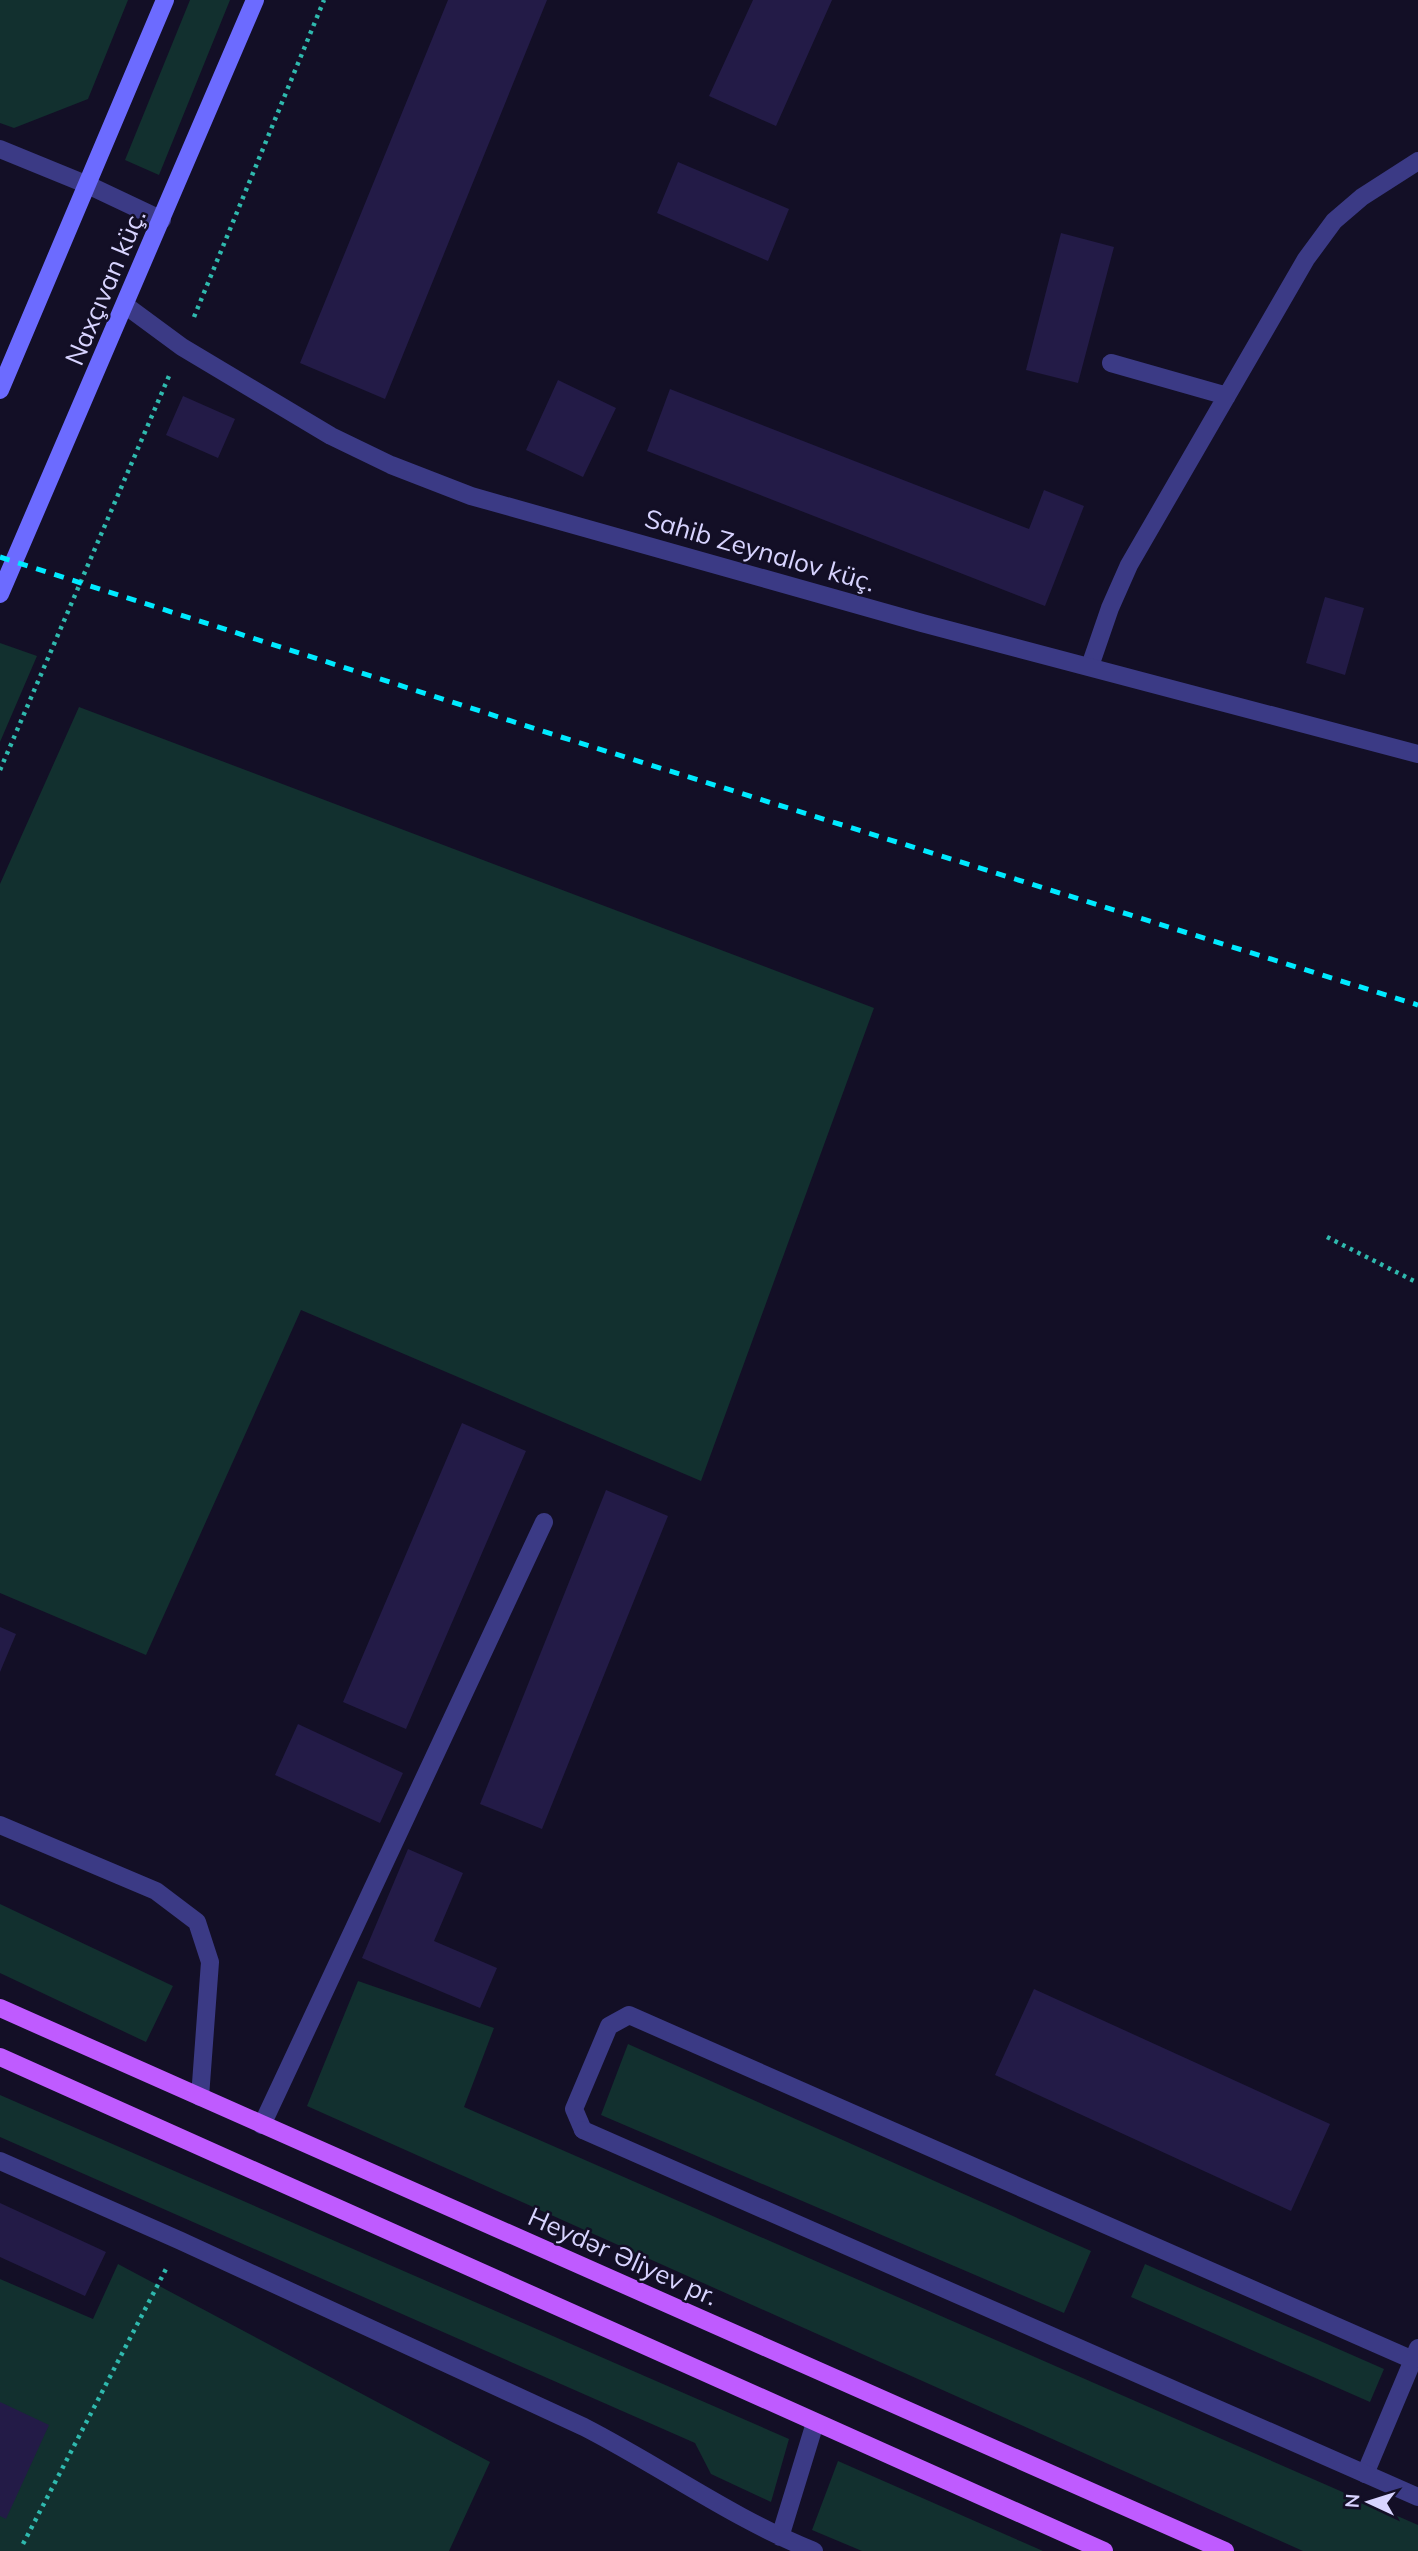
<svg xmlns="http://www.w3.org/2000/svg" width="1418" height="2551" viewBox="0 0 1418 2551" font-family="Mulish,sans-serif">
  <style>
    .green { fill: #12302f }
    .building { fill: #231b47 }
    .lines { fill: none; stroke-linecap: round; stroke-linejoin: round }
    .path { stroke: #2fb9ae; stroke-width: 4.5; stroke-dasharray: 3.5 5; stroke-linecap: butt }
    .service { stroke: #3b3a85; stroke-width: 18 }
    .minor { stroke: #3b3a85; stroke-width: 18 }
    .secondary { stroke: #6c6bff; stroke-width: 18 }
    .primary { stroke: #bf5bff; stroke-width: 18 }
    .rail { stroke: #00eaff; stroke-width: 5; stroke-dasharray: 10 9; stroke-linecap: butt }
    .labels { text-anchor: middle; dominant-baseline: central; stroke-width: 5; stroke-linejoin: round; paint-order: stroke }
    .street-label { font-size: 26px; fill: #d8d4ff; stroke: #130f26 }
  </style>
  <rect width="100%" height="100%" fill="#130f26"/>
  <path class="green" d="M0,0H128L88,99L14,128L0,123Z
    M190,0H230L159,175L125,160Z
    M0,643L37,656L0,742Z
    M79,707L874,1008L701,1481L301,1310L146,1655L0,1593V884Z
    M0,1904L173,1986L146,2042L0,1973Z
    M358,1981L494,2028L464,2107L1418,2525V2551H1303L307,2106Z
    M628,2044L1091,2251L1064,2313L601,2115Z
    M0,2095L789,2439L771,2502L711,2474L695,2443L0,2137Z
    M118,2264L490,2462L449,2551H0V2279L93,2319Z
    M1145,2264L1384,2369L1370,2402L1131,2297Z
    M838,2461L1043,2551H862L812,2530Z"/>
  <path class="building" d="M448,0H547L385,399L300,363Z
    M753,0H832L776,126L709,96Z
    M678,162L789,209L768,261L657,213Z
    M1061,233L1114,247L1078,383L1026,370Z
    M558,380L616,408L583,477L526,450Z
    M670,389L1029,529L1044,490L1084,506L1045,606L647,451Z
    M183,396L235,419L218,458L166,435Z
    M1325,597L1364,608L1345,675L1306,663Z
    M462,1423L526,1451L406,1729L343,1702Z
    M606,1490L668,1516L542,1829L480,1804Z
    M0,1627L16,1634L0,1672Z
    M298,1724L403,1773L380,1823L275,1775Z
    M408,1849L463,1873L434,1941L497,1968L480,2008L362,1958Z
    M1034,1989L1330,2124L1291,2211L995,2075Z
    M0,2203L106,2252L85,2296L0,2257Z
    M0,2402L49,2425L6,2519L0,2516Z"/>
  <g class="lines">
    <path class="path" d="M194,317L324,0
      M0,770L169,376
      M1327,1237L1418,1283
      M23,2544L166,2269"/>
    <path class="service" d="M0,149L88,185L162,220
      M1111,363L1227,396
      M1090,666L1110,608L1129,565L1306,259L1334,221L1362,197L1418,161
      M0,1825L156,1891L197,1922L210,1962L200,2097
      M262,2125L544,1522
      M583,2130L574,2109L609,2026L629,2015L1413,2360
      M1365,2474L1418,2348"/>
    <path class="minor" d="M125,305L182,347L331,436L391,465L471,496L922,623L1418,754
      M583,2130L1418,2497
      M0,2161L181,2241L584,2427C662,2467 733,2519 814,2551
      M780,2537L815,2423"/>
    <path class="secondary" d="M0,390L165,0
      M0,594L255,0"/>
    <path class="primary" d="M0,2008L1225,2551
      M0,2057L1104,2551"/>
    <path class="rail" d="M0,557L561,737L1418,1005"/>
  </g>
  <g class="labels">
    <g class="street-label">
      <text transform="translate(105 287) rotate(-67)">Naxçıvan küç.</text>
      <text transform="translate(760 550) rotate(16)">Sahib Zeynalov küç.</text>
      <text transform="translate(623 2256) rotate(24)">Heydər Əliyev pr.</text>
    </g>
  </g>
  <g transform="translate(1369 2502) rotate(274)" stroke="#130f26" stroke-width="5" paint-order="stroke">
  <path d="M0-5L12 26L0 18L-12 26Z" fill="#d8d4ff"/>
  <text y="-10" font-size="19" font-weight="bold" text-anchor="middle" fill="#d8d4ff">N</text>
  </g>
</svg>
